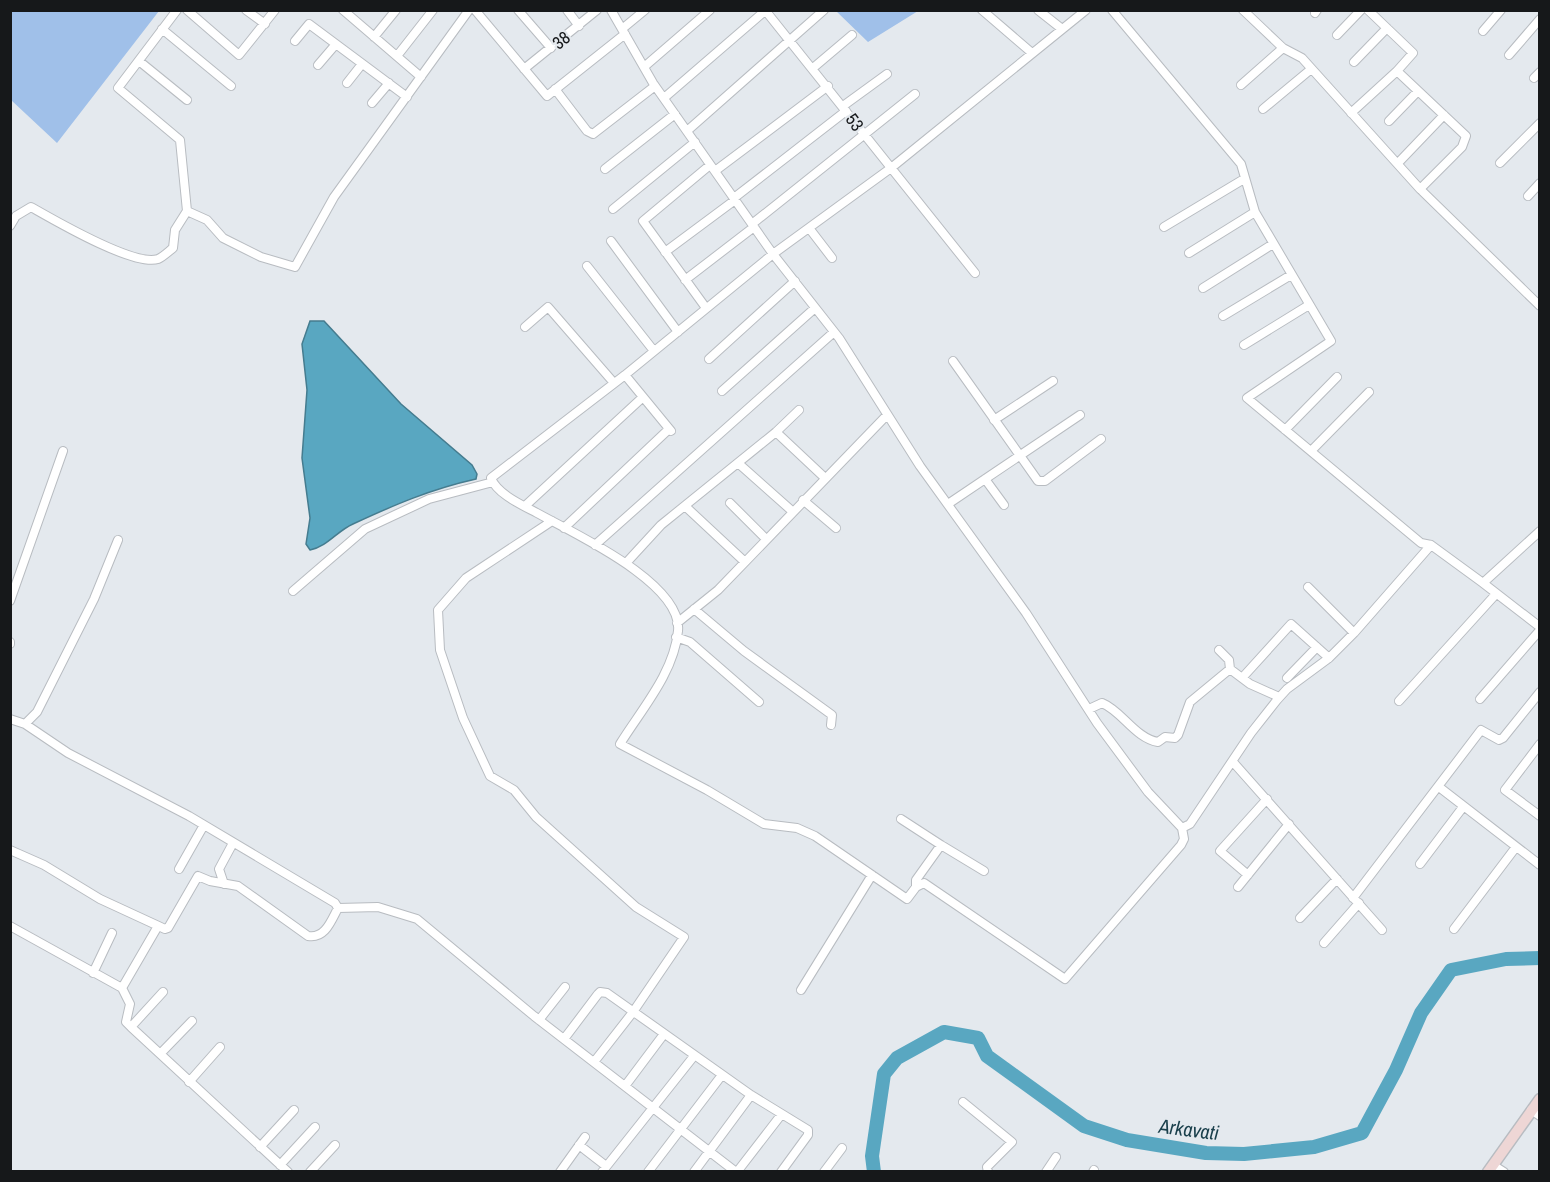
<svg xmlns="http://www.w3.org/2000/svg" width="1550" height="1182" viewBox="0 0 1550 1182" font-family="'Archivo Narrow',sans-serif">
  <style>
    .green { fill: #a0c0e9 }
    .water { fill: #59a7c1; stroke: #457c8f; stroke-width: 1.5 }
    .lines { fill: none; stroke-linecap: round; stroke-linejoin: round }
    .river { stroke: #59a7c1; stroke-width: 14 }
    .street-casing { stroke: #b8bcc1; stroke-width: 10 }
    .secondary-casing { stroke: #b8bcc1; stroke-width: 13 }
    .street { stroke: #fff; stroke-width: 8 }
    .secondary { stroke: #eed6d5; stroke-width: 10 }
    .labels { text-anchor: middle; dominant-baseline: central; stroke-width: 4.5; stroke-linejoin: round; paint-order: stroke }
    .street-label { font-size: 18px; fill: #16181a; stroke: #e4e9ee }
    .water-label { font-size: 20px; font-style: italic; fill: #1b404c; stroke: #e4e9ee }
  </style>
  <rect width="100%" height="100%" fill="#e4e9ee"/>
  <path class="green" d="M10,11L11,10L159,11L57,143L11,100Z
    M836,11H918L868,42Z"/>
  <path class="water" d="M310,321H324L401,404L472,465L477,474L476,479C431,489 394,505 353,524C337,531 328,546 310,550L306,544L310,518L302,458L307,390L302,344Z"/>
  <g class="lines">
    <path class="river" d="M874,1172L872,1156L884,1074L897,1058L944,1032L978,1038L987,1056L1084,1126L1127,1140L1206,1153L1244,1154L1314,1147L1362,1133L1396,1070L1421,1013L1451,970L1506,959L1540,958"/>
    <defs>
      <path id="street" d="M177,10L118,88L180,140L187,211
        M187,10L239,55L275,10
        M246,10L265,24
        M343,10L421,77
        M475,10L547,96L625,34
        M518,10L551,48
        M567,10L579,26
        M611,10L653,83L768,247L773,254L839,338L920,466L1026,613L1097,723L1148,792L1182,828L1184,839L1181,845L1065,979L924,883L916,887L907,899L815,836L797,828L764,824L707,790L620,744C641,710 674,673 678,631C683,583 573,533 537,513C522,505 497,494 491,478L625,375L773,254L891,168L1086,10
        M765,10L975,273
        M982,10L1032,53
        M1038,10L1062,29
        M1112,10L1241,164L1255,212L1331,341L1247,398L1421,543L1431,545L1483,583L1540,531
        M1243,10L1283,48L1302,58L1420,189
        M1368,10L1413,53L1397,71L1466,136L1462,147L1420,189L1540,306
        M1315,13L1317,10
        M162,29L231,86
        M622,29L645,10
        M1483,31L1501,10
        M1337,35L1361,10
        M374,37L396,10
        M295,41L309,24L407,97
        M1509,55L1540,19
        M397,56L433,10
        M139,61L187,100
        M1354,62L1387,28
        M318,65L336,44
        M644,67L710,10
        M813,68L852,35
        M524,69L597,10
        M1534,78L1540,72
        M347,83L362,64
        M1241,85L1283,48
        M555,89L587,131L593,134L655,86
        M664,98L766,10
        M372,103L389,83
        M843,106L887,74
        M1263,109L1310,70
        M1351,113L1397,71
        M1389,121L1418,91
        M687,131L824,10
        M1399,162L1444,115
        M1500,163L1540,123
        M605,169L675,114
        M715,171L828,86
        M1528,196L1540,183
        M734,198L846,111
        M613,209L695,142
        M752,224L915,94
        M10,226L16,216L31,207C54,220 134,267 158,259C163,257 169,251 173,248L175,230L187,211L207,220L223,238L261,257L295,267L334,197L469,10
        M1164,227L1244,179
        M809,228L832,258
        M611,241L678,332
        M665,252L735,200
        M1189,253L1255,212
        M587,266L654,351
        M685,280L754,227
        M1203,288L1273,244
        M706,308L643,221L710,165
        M1223,316L1291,275
        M525,327L548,307L614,383
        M1244,345L1309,305
        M709,359L795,281
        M953,361L1038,481H1045L1101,439
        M625,375L671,431
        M722,391L815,308
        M994,420L1053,381
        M1285,430L1337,377
        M776,432L825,478
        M1311,451L1369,392
        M738,463L792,511
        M985,479L1004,505
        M803,500L836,528
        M730,503L766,539
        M948,504L1080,415
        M525,506L643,397
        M685,506L745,562
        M552,521L466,578L438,610L440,650L463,718L490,776L514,790L536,817L636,907L684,937L633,1012L594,1062
        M564,528L669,429
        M595,545L834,332
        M627,562L661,525L776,432L799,410
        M1483,583L1540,627
        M1308,587L1354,633
        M293,591L365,529L429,499L493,482
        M10,601L63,451
        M694,609L744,651L832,715L831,725
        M677,623L718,590L887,415
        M676,637L690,642L759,702
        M10,642V644
        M1219,650L1229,660L1230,669
        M1242,678L1291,624L1329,658
        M1287,678L1317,647
        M1480,699L1540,630
        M1399,701L1496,594
        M1089,709L1102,703C1122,711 1135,738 1158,742L1165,737L1175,738L1178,735L1190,702L1230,669L1250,684L1279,697
        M10,719L25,724L68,753L189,816L335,903L338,908C331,921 325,939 308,936L238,886L210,881L198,876L168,928L165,929L100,899L44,865L10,850
        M25,724L37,712L94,599L118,540
        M1540,744L1505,790L1540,816
        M1233,762L1382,930
        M1439,787L1540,865
        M901,819L941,845
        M1182,828L1190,824L1251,733L1277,700L1287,689L1329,658L1354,633L1431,545
        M1420,864L1463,807
        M179,869L204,825
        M1248,875L1220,851L1267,799
        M224,884L219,869L233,843
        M916,887V880L941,845L984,871
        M1238,887L1289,824
        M1353,898L1481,730L1499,740L1503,738L1540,692
        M338,908L378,907L417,919L534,1016L736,1172
        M1300,918L1337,879
        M10,926L122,988L158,926
        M1454,929L1516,847
        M1324,943L1359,903
        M93,973L112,933
        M122,988L130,1004L126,1022L131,1027L288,1172
        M801,990L872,875
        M539,1020L565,987
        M131,1027L163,992
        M564,1039L598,994L600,992L607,993L751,1095L808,1130V1135L781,1172
        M160,1054L192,1021
        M189,1082L220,1047
        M625,1086L664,1034
        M963,1102L1012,1142L987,1167L988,1172
        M1531,1110L1540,1116
        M579,1145L606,1166
        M260,1147L294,1110
        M280,1165L315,1127
        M1493,1165L1504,1172
        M310,1172L335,1145
        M560,1172L585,1137
        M602,1172L694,1056
        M648,1172L722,1075
        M694,1172L751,1095
        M737,1172L781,1115
        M824,1172L842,1148
        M1046,1172L1056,1157
        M1093,1172L1094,1170"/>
      <path id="secondary" d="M1488,1172L1540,1099"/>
    </defs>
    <use href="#street" class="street-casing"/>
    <use href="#secondary" class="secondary-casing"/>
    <use href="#street" class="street"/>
    <use href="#secondary" class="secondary"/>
  </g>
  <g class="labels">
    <g class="street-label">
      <text transform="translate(561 40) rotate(-38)">38</text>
      <text transform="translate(855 122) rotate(53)">53</text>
    </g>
    <g class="water-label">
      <text transform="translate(1189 1129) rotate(7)">Arkavati</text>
    </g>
  </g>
  <rect width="1550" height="1182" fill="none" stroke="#16181a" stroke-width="24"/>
</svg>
